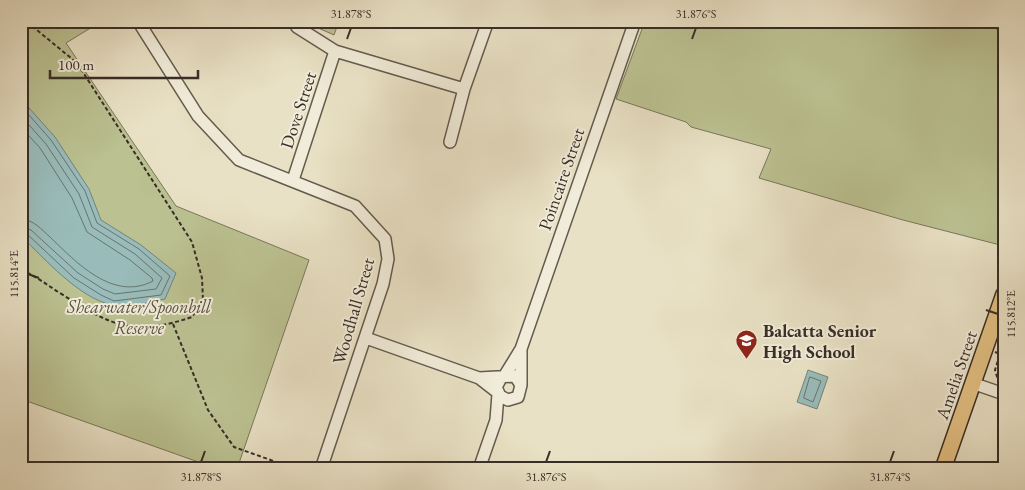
<svg xmlns="http://www.w3.org/2000/svg" width="1025" height="490" viewBox="0 0 1025 490" font-family="'EB Garamond',serif">
  <style>
    .green { fill: #bbc191; stroke: #7a775c }
    .water { fill: #99bcba; stroke: #72837f }
    .lines { fill: none; stroke-linecap: round; stroke-linejoin: round }
    .shore { stroke: #687470; stroke-width: 1 }
    .minor-casing { stroke: #645a4e; stroke-width: 14 }
    .major-casing { stroke: #382d27; stroke-width: 18 }
    .path { stroke: #382d27; stroke-width: 2; stroke-dasharray: 4 2.5; stroke-linecap: butt }
    .minor { stroke: #f1ecd9; stroke-width: 11 }
    .major { stroke: #e4c082; stroke-width: 15 }
    .ticks { fill: none; stroke: #382d27; stroke-width: 2 }
    .labels { text-anchor: middle; dominant-baseline: central; stroke-width: 4; stroke-linejoin: round; paint-order: stroke }
    .street-label { font-size: 18px; fill: #382d27; stroke: #f1ecd9 }
    .park-label { font-size: 18px; font-style: italic; fill: #595242; stroke: #f1ecd9 }
    .poi-label { font-size: 18px; font-weight: bold; fill: #382d27; stroke: #f1ecd9; text-anchor: start }
    .neatline { fill: none; stroke: #382d27; stroke-width: 2 }
    .ticks-label { font-size: 12px; text-anchor: middle; fill: #382d27 }
  </style>
  <rect width="100%" height="100%" fill="#e9e1c5"/>
  <filter id="stains"><feTurbulence type="fractalNoise" baseFrequency=".004" numOctaves="4"/><feColorMatrix values="0 0 0 0 .2 0 0 0 0 .09 0 0 0 0 .02 0 0 0 .5 -.17"/></filter>
  <radialGradient id="worn" r=".72"><stop offset=".6" stop-color="#630" stop-opacity="0"/><stop offset="1" stop-color="#630" stop-opacity=".3"/></radialGradient>
  <path class="green" d="M21,21H102L66,43L176,206L309,260L237,469H218L21,399Z
    M309,21H339L334,35L316,27Z
    M645,21H981L1004,33V246L903,220L759,178L771,149L691,127L686,122L616,99Z"/>
  <path class="water" d="M21,99L55,137L89,189L101,220L141,245L176,273L165,299C150,302 128,309 112,305C79,298 45,259 21,236Z
    M808,370L828,377L817,409L797,402Z"/>
  <g class="lines">
    <path class="shore" d="M21,106L51,140L85,191L97,223L139,249L170,276L161,295L114,301L101,295L74,278L27,234L21,233
      M21,116L46,144L79,194L92,227L135,254L162,278L156,289L115,294L103,289L78,273L31,230L21,227
      M21,127L40,148L72,198L87,232L130,260L152,278L153,281C113,302 76,262 50,237C41,229 34,220 21,219
      M810,377L821,381L813,402L804,398Z"/>
    <defs>
      <path id="minor" d="M138,21L198,116L239,160L355,206L385,239L388,259L383,284L321,469
        M294,21L297,27L335,51L464,89
        M450,142L464,89L488,21
        M293,180L335,51
        M366,338L479,378L497,392
        M521,349V383
        M505,375L521,349L635,21
        M479,378L515,376L521,385L518,397L508,400L500,396L496,387L501,378
        M972,383L1004,394
        M479,469L496,420L498,394"/>
      <path id="major" d="M943,469L1004,294"/>
    </defs>
    <use href="#minor" class="minor-casing"/>
    <use href="#major" class="major-casing"/>
    <path class="path" d="M996,21L1004,25
      M21,270C36,276 47,285 60,293C111,326 133,337 192,317L203,300L202,278L192,242L77,63L26,21
      M999,282L1004,268
      M173,324L208,410L234,447L296,469
      M995,352L1000,354L995,370L998,380"/>
    <use href="#minor" class="minor"/>
    <use href="#major" class="major"/>
  </g>
  <path class="ticks" d="M347,39L351,28M692,39L696,28M28,274L39,278M986,310L998,314M201,462L205,451M546,462L550,451M890,462L894,451"/>
  <defs>
    <symbol id="school-pin" viewBox="-11 -11 22 30"><path d="M0 17L-7.5 6A9.5 9.5 0 1 1 7.5 6Z" fill="#8f2418" stroke="#f1ecd9"/><path d="M0-5L7-2L0 1L-7-2ZM-4 1L0 2.5L4 1V4Q0 6-4 4Z" fill="#fff"/></symbol>
  </defs>
  <g fill-rule="evenodd">
    <use href="#school-pin" x="734" y="328" width="25" height="34"/>
  </g>
  <g class="labels">
    <g class="street-label">
      <text transform="translate(298 110) rotate(-72)">Dove Street</text>
      <text transform="translate(561 179) rotate(-71)">Poincaire Street</text>
      <text transform="translate(353 311) rotate(-74)">Woodhall Street</text>
      <text transform="translate(956 375) rotate(-71)">Amelia Street</text>
    </g>
    <g class="park-label">
      <text x="139" y="306">Shearwater/Spoonbill<tspan x="139" dy="21">Reserve</tspan></text>
    </g>
    <g class="poi-label">
      <text x="763" y="330">Balcatta Senior<tspan x="763" dy="21">High School</tspan></text>
    </g>
  </g>
  <rect width="1025" height="490" fill="none" stroke="#e9e1c5" stroke-width="55"/>
  <path d="M50 70v8h148v-8" fill="none" stroke="#382d27" stroke-width="2.5"/>
  <text x="58" y="70" font-size="15" fill="#382d27" stroke="#f1ecd9" stroke-width="4" paint-order="stroke">100 m</text>
  <rect x="28" y="28" width="970" height="434" class="neatline"/>
  <g class="ticks-label">
    <text x="351" y="18">31.878°S</text>
    <text x="696" y="18">31.876°S</text>
    <text transform="translate(14 274) rotate(-90)" y="4">115.814°E</text>
    <text transform="translate(1011 314) rotate(-90)" y="4">115.812°E</text>
    <text x="201" y="481">31.878°S</text>
    <text x="546" y="481">31.876°S</text>
    <text x="890" y="481">31.874°S</text>
  </g>
  <rect width="100%" height="100%" filter="url(#stains)"/>
  <rect width="100%" height="100%" fill="url(#worn)"/>
</svg>
